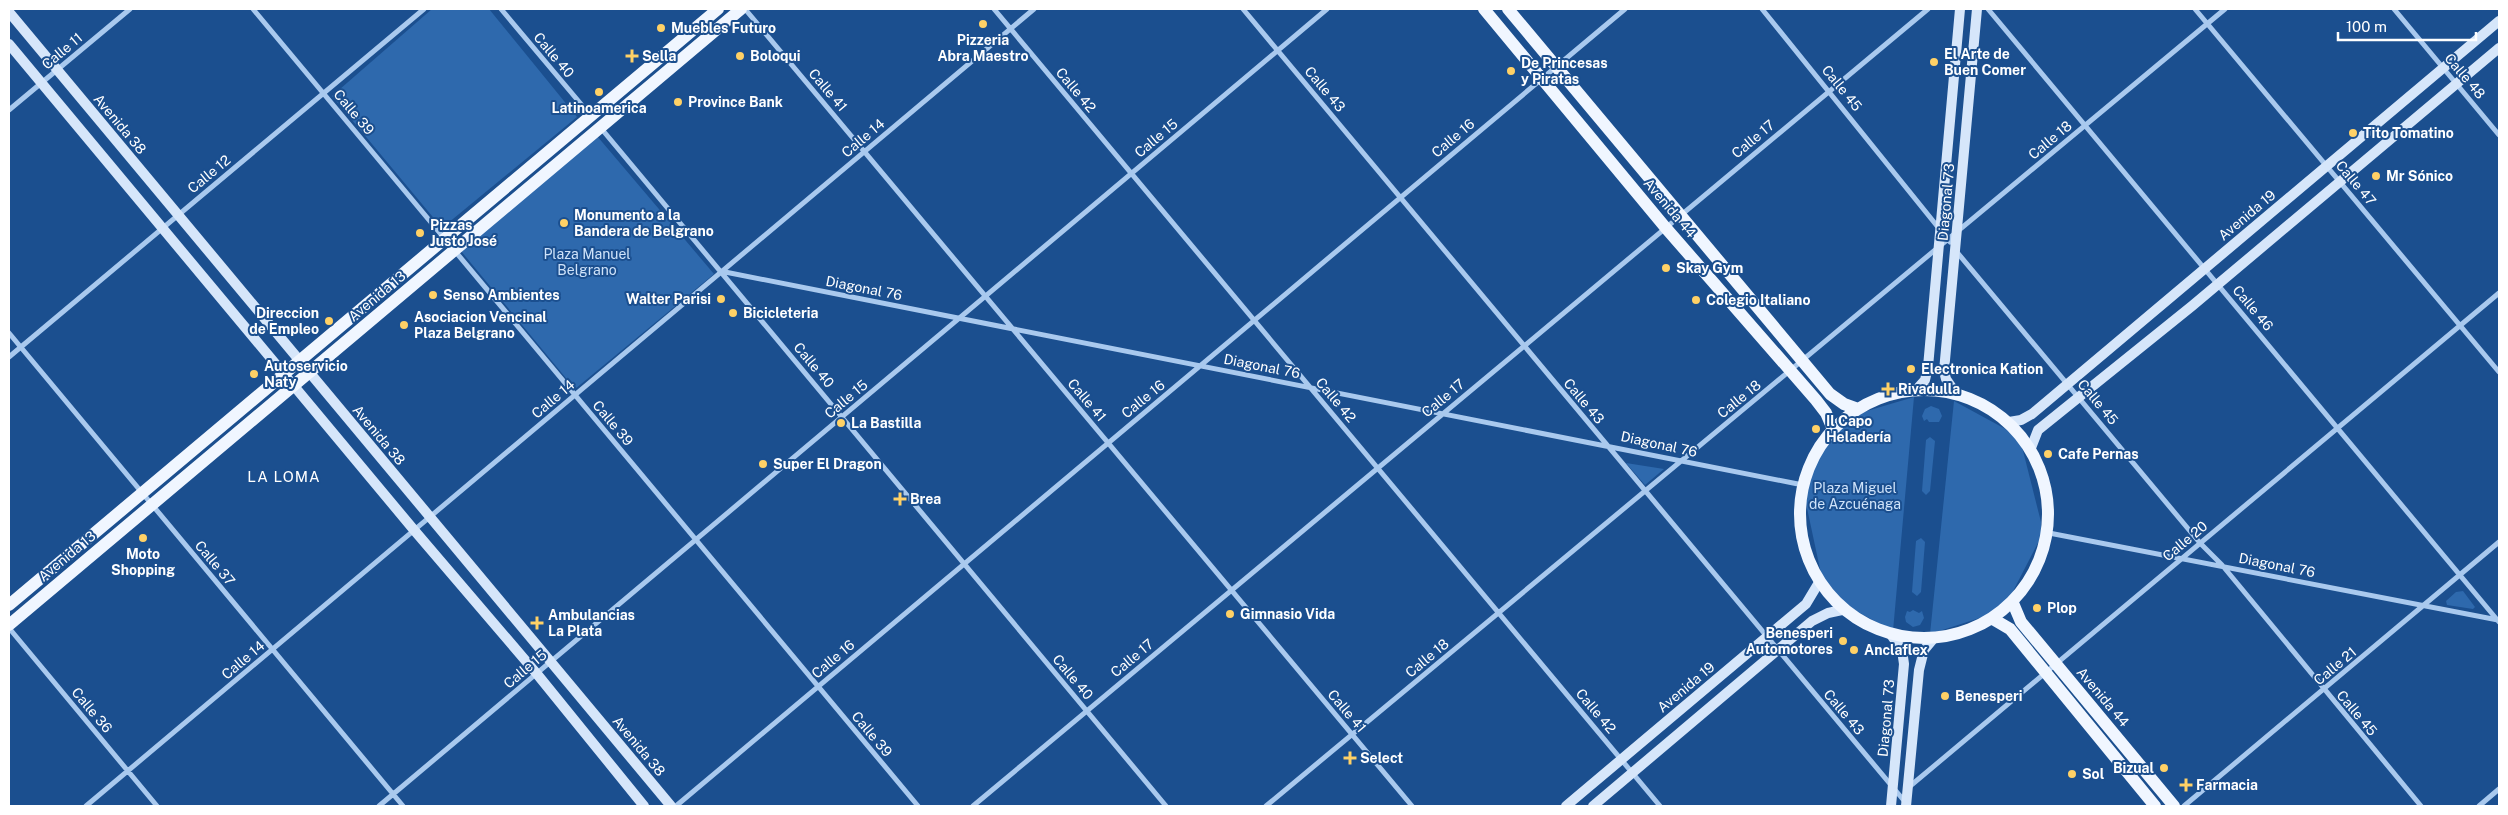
<svg xmlns="http://www.w3.org/2000/svg" width="2508" height="815" viewBox="0 0 2508 815" font-family="'Public Sans',sans-serif">
  <style>
    .green { fill: #2e69ad }
    .lines { fill: none; stroke-linecap: round; stroke-linejoin: round }
    .minor { stroke: #a9c9ee; stroke-width: 5 }
    .secondary { stroke: #d6e6fa; stroke-width: 10 }
    .primary { stroke: #f0f6ff; stroke-width: 12 }
    .poi-dot { fill: #ffd166; stroke: #1b4f8f; stroke-width: 2 }
    .labels { text-anchor: middle; dominant-baseline: central; stroke-width: 4; stroke-linejoin: round; paint-order: stroke }
    .poi-label { font-size: 14px; font-weight: bold; fill: #fff; stroke: #1b4f8f; text-anchor: start }
    .street-label { font-size: 14px; fill: #fff; stroke: #1b4f8f }
    .park-label { font-size: 14px; fill: #cfe3fa; stroke: #1b4f8f }
    .neighbourhood-label { font-size: 15px; letter-spacing: 1px; fill: #fff; stroke: #1b4f8f }
  </style>
  <rect width="100%" height="100%" fill="#1b4f8f"/>
  <path class="green" d="M432,9H489L577,117L442,228L332,96Z
    M597,136L714,274L575,389L461,251Z
    M1914,397L1893,631L1832,598L1823,583L1804,494L1807,478L1838,427L1850,416Z
    M1954,401L2011,432L2021,443L2041,522V537L2009,599L1989,615L1930,634Z
    M1931,406L1939,409L1942,416L1939,422H1929L1927,419L1924,421L1922,416L1925,409Z
    M1930,437L1935,441L1930,491L1926,495L1922,491L1926,440Z
    M1626,463L1664,469L1645,485Z
    M1921,538L1925,542L1921,592L1917,596L1912,592L1916,541Z
    M2463,591L2475,607L2473,609L2447,605L2446,601L2456,592Z
    M1913,610L1919,613L1922,611L1924,618L1920,625L1913,627L1906,622L1905,617L1907,611L1910,612Z"/>
  <g class="lines">
    <path class="minor" d="M253,9L918,806
      M501,9L591,116
      M745,9L1412,806
      M994,9L1660,806
      M1243,9L1906,803
      M1762,9L1950,242
      M1988,9L2499,622
      M2195,9L2499,372
      M2394,9L2499,135
      M9,110L130,9
      M600,127L1166,806
      M1956,251L2200,543L2222,565L2421,806
      M720,271L1798,484
      M9,333L403,806
      M9,357L424,9
      M2049,533L2498,620
      M9,628L157,806
      M1909,787L2499,293
      M86,806L1034,9
      M379,806L1327,9
      M676,806L1625,9
      M973,806L1928,9
      M1266,806L2225,9
      M2184,806L2499,542
      M2479,806L2499,789"/>
    <path class="secondary" d="M9,12L671,806
      M9,44L414,530L537,674L644,806
      M1916,390L1925,380L1928,367L1960,9
      M1957,395L1946,379L1944,371L1977,9
      M2009,422L2021,420L2032,414L2499,21
      M2031,448L2038,430L2192,306L2499,48
      M1566,806L1806,604L1818,584
      M1593,806L1812,621L1828,613L1842,610
      M1891,806L1904,664L1902,650L1892,636
      M1906,806L1919,670L1924,650L1934,638"/>
    <path class="primary" d="M1484,9L1665,227L1816,400L1826,413L1832,427
      M1508,9L1830,394L1844,404L1855,408
      M1800 514a124 124 0 1 1 248 0a124 124 0 1 1-248 0Z
      M2013,603L2021,622L2174,806
      M9,605L718,9
      M1993,619L2010,629L2155,806
      M9,625L741,9"/>
  </g>
  <g class="poi-dot">
    <circle cx="983" cy="24" r="5"/>
    <circle cx="661" cy="28" r="5"/>
    <path d="M629.5 48.5h5v5h5v5h-5v5h-5v-5h-5v-5h5z"/>
    <circle cx="740" cy="56" r="5"/>
    <circle cx="1934" cy="62" r="5"/>
    <circle cx="1511" cy="71" r="5"/>
    <circle cx="599" cy="92" r="5"/>
    <circle cx="678" cy="102" r="5"/>
    <circle cx="2353" cy="133" r="5"/>
    <circle cx="2376" cy="176" r="5"/>
    <circle cx="564" cy="223" r="5"/>
    <circle cx="420" cy="233" r="5"/>
    <circle cx="1666" cy="268" r="5"/>
    <circle cx="433" cy="295" r="5"/>
    <circle cx="721" cy="299" r="5"/>
    <circle cx="1696" cy="300" r="5"/>
    <circle cx="733" cy="313" r="5"/>
    <circle cx="329" cy="321" r="5"/>
    <circle cx="404" cy="325" r="5"/>
    <circle cx="1911" cy="369" r="5"/>
    <circle cx="254" cy="374" r="5"/>
    <path d="M1885.5 381.5h5v5h5v5h-5v5h-5v-5h-5v-5h5z"/>
    <circle cx="841" cy="423" r="5"/>
    <circle cx="1816" cy="429" r="5"/>
    <circle cx="2048" cy="454" r="5"/>
    <circle cx="763" cy="464" r="5"/>
    <path d="M897.5 491.5h5v5h5v5h-5v5h-5v-5h-5v-5h5z"/>
    <circle cx="143" cy="538" r="5"/>
    <circle cx="2037" cy="608" r="5"/>
    <circle cx="1230" cy="614" r="5"/>
    <path d="M534.5 615.5h5v5h5v5h-5v5h-5v-5h-5v-5h5z"/>
    <circle cx="1843" cy="641" r="5"/>
    <circle cx="1854" cy="650" r="5"/>
    <circle cx="1945" cy="696" r="5"/>
    <path d="M1347.5 750.5h5v5h5v5h-5v5h-5v-5h-5v-5h5z"/>
    <circle cx="2164" cy="768" r="5"/>
    <circle cx="2072" cy="774" r="5"/>
    <path d="M2183.5 777.5h5v5h5v5h-5v5h-5v-5h-5v-5h5z"/>
  </g>
  <g class="labels">
    <g class="poi-label">
      <text x="671" y="28">Muebles Futuro</text>
      <text x="983" y="40" text-anchor="middle">Pizzeria<tspan x="983" dy="16">Abra Maestro</tspan></text>
      <text x="1944" y="54">El Arte de<tspan x="1944" dy="16">Buen Comer</tspan></text>
      <text x="642" y="56">Sella</text>
      <text x="750" y="56">Boloqui</text>
      <text x="1521" y="63">De Princesas<tspan x="1521" dy="16">y Piratas</tspan></text>
      <text x="688" y="102">Province Bank</text>
      <text x="599" y="108" text-anchor="middle">Latinoamerica</text>
      <text x="2363" y="133">Tito Tomatino</text>
      <text x="2386" y="176">Mr Sónico</text>
      <text x="574" y="215">Monumento a la<tspan x="574" dy="16">Bandera de Belgrano</tspan></text>
      <text x="430" y="225">Pizzas<tspan x="430" dy="16">Justo José</tspan></text>
      <text x="1676" y="268">Skay Gym</text>
      <text x="443" y="295">Senso Ambientes</text>
      <text x="711" y="299" text-anchor="end">Walter Parisi</text>
      <text x="1706" y="300">Colegio Italiano</text>
      <text x="319" y="313" text-anchor="end">Direccion<tspan x="319" dy="16">de Empleo</tspan></text>
      <text x="743" y="313">Bicicleteria</text>
      <text x="414" y="317">Asociacion Vencinal<tspan x="414" dy="16">Plaza Belgrano</tspan></text>
      <text x="264" y="366">Autoservicio<tspan x="264" dy="16">Naty</tspan></text>
      <text x="1921" y="369">Electronica Kation</text>
      <text x="1898" y="389">Rivadulla</text>
      <text x="1826" y="421">Il Capo<tspan x="1826" dy="16">Heladería</tspan></text>
      <text x="851" y="423">La Bastilla</text>
      <text x="2058" y="454">Cafe Pernas</text>
      <text x="773" y="464">Super El Dragon</text>
      <text x="910" y="499">Brea</text>
      <text x="143" y="554" text-anchor="middle">Moto<tspan x="143" dy="16">Shopping</tspan></text>
      <text x="2047" y="608">Plop</text>
      <text x="1240" y="614">Gimnasio Vida</text>
      <text x="548" y="615">Ambulancias<tspan x="548" dy="16">La Plata</tspan></text>
      <text x="1833" y="633" text-anchor="end">Benesperi<tspan x="1833" dy="16">Automotores</tspan></text>
      <text x="1864" y="650">Anclaflex</text>
      <text x="1955" y="696">Benesperi</text>
      <text x="1360" y="758">Select</text>
      <text x="2154" y="768" text-anchor="end">Bizual</text>
      <text x="2082" y="774">Sol</text>
      <text x="2196" y="785">Farmacia</text>
    </g>
    <g class="street-label">
      <text transform="translate(62 51) rotate(-40)">Calle 11</text>
      <text transform="translate(554 55) rotate(50)">Calle 40</text>
      <text transform="translate(2465 76) rotate(50)">Calle 48</text>
      <text transform="translate(1842 88) rotate(51)">Calle 45</text>
      <text transform="translate(1325 89) rotate(50)">Calle 43</text>
      <text transform="translate(828 90) rotate(50)">Calle 41</text>
      <text transform="translate(1076 90) rotate(50)">Calle 42</text>
      <text transform="translate(354 112) rotate(50)">Calle 39</text>
      <text transform="translate(120 124) rotate(50)">Avenida 38</text>
      <text transform="translate(863 138) rotate(-40)">Calle 14</text>
      <text transform="translate(1156 138) rotate(-40)">Calle 15</text>
      <text transform="translate(1453 138) rotate(-40)">Calle 16</text>
      <text transform="translate(1753 139) rotate(-40)">Calle 17</text>
      <text transform="translate(2050 140) rotate(-40)">Calle 18</text>
      <text transform="translate(209 174) rotate(-40)">Calle 12</text>
      <text transform="translate(2356 183) rotate(50)">Calle 47</text>
      <text transform="translate(1946 202) rotate(-85)">Diagonal 73</text>
      <text transform="translate(1670 208) rotate(50)">Avenida 44</text>
      <text transform="translate(2247 215) rotate(-40)">Avenida 19</text>
      <text transform="translate(864 288) rotate(11)">Diagonal 76</text>
      <text transform="translate(377 296) rotate(-40)">Avenida 13</text>
      <text transform="translate(2253 308) rotate(50)">Calle 46</text>
      <text transform="translate(814 365) rotate(50)">Calle 40</text>
      <text transform="translate(1262 366) rotate(11)">Diagonal 76</text>
      <text transform="translate(1443 398) rotate(-40)">Calle 17</text>
      <text transform="translate(553 399) rotate(-40)">Calle 14</text>
      <text transform="translate(846 399) rotate(-40)">Calle 15</text>
      <text transform="translate(1143 399) rotate(-39)">Calle 16</text>
      <text transform="translate(1739 399) rotate(-39)">Calle 18</text>
      <text transform="translate(1087 400) rotate(50)">Calle 41</text>
      <text transform="translate(1336 400) rotate(50)">Calle 42</text>
      <text transform="translate(1584 401) rotate(50)">Calle 43</text>
      <text transform="translate(2098 402) rotate(50)">Calle 45</text>
      <text transform="translate(613 423) rotate(50)">Calle 39</text>
      <text transform="translate(379 435) rotate(50)">Avenida 38</text>
      <text transform="translate(1659 444) rotate(12)">Diagonal 76</text>
      <text transform="translate(2185 541) rotate(-40)">Calle 20</text>
      <text transform="translate(67 556) rotate(-40)">Avenida 13</text>
      <text transform="translate(215 563) rotate(50)">Calle 37</text>
      <text transform="translate(2277 565) rotate(11)">Diagonal 76</text>
      <text transform="translate(1132 658) rotate(-40)">Calle 17</text>
      <text transform="translate(1427 658) rotate(-40)">Calle 18</text>
      <text transform="translate(833 659) rotate(-40)">Calle 16</text>
      <text transform="translate(243 660) rotate(-40)">Calle 14</text>
      <text transform="translate(2335 666) rotate(-40)">Calle 21</text>
      <text transform="translate(525 669) rotate(-40)">Calle 15</text>
      <text transform="translate(1073 677) rotate(50)">Calle 40</text>
      <text transform="translate(1686 687) rotate(-40)">Avenida 19</text>
      <text transform="translate(2103 697) rotate(50)">Avenida 44</text>
      <text transform="translate(92 710) rotate(50)">Calle 36</text>
      <text transform="translate(1347 711) rotate(50)">Calle 41</text>
      <text transform="translate(1596 711) rotate(50)">Calle 42</text>
      <text transform="translate(1844 712) rotate(50)">Calle 43</text>
      <text transform="translate(2357 713) rotate(50)">Calle 45</text>
      <text transform="translate(1886 718) rotate(-85)">Diagonal 73</text>
      <text transform="translate(872 734) rotate(50)">Calle 39</text>
      <text transform="translate(639 746) rotate(50)">Avenida 38</text>
    </g>
    <g class="park-label">
      <text x="587" y="254">Plaza Manuel<tspan x="587" dy="16">Belgrano</tspan></text>
      <text x="1855" y="488">Plaza Miguel<tspan x="1855" dy="16">de Azcuénaga</tspan></text>
    </g>
    <g class="neighbourhood-label">
      <text x="284" y="476">LA LOMA</text>
    </g>
  </g>
  <rect width="2508" height="815" fill="none" stroke="#ffffff" stroke-width="20"/>
  <path d="M2338 32v8h138v-8" fill="none" stroke="#ffffff" stroke-width="2.5"/>
  <text x="2346" y="32" font-size="15" fill="#ffffff" stroke="#1b4f8f" stroke-width="4" paint-order="stroke">100 m</text>
</svg>
